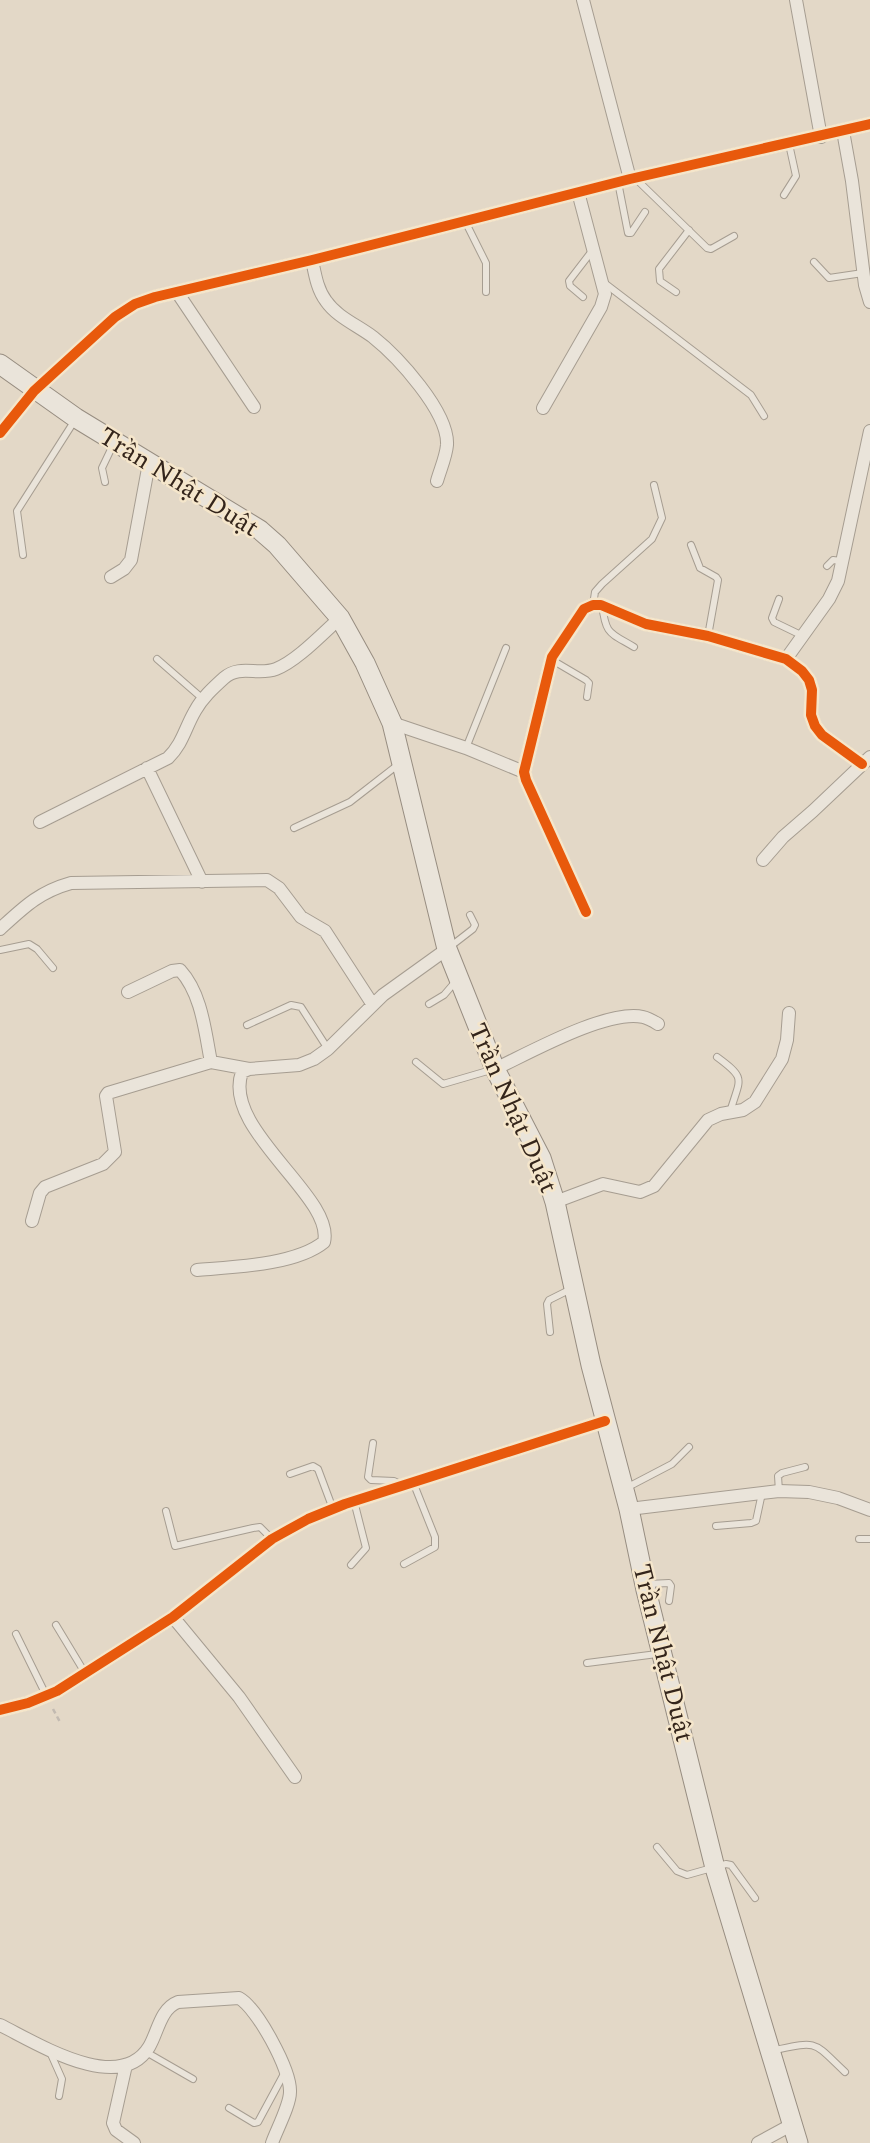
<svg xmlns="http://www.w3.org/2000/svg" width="870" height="2143" viewBox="0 0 870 2143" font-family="Spectral,serif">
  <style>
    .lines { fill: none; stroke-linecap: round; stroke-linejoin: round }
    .lane-casing { stroke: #a69d91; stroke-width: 8 }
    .street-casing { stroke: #a69d91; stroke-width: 14 }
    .secondary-casing { stroke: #978d81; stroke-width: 21 }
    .path { stroke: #c2bab1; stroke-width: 2.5; stroke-dasharray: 5 3.5; stroke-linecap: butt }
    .lane { stroke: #eae4da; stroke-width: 6 }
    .street { stroke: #eae4da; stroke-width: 12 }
    .secondary { stroke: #eae4da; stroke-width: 19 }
    .cycleway-casing { stroke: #f5e6cb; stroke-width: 15 }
    .cycleway { stroke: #e8590c; stroke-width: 10 }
    .labels { text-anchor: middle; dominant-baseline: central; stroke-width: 5; stroke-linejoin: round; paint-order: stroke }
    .street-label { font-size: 26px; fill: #34251b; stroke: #f5e6cb }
  </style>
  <rect width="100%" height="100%" fill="#e3d8c7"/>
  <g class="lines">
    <defs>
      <path id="lane" d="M635,178L707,248L711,249L734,236
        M618,182L628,233H631L645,212
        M784,195L796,176L789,144
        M465,221L486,263V292
        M814,262L829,278L863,273
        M603,282L751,395L764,416
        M676,292L660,281L659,269L689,230
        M583,297L570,286L569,281L592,251
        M105,482L102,468L113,445
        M691,545L700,568L716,577L718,580L708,636
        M23,555L17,511L75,420
        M827,566L833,560L841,561
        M779,599L772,618L774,622L803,636
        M593,605L595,592L602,584L652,539L662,518L654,485
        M602,605C606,635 609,632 634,647
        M157,659L203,699
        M552,660L586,680L589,683L587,697
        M466,748L506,648
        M294,828L350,802L399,764
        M451,946L473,929L475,925L470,915
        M0,950L29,944L37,949L53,968
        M429,1004L444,995L456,981
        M247,1025L291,1005L301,1007L328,1049
        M717,1057C747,1079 740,1078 730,1112
        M416,1062L443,1084L491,1070
        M550,1332L547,1304L549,1300L571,1289
        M373,1443L368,1477L371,1480L394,1481L402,1485
        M290,1474L313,1466L318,1469L333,1509
        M628,1487L672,1464L689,1447
        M779,1491L778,1476L782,1473L805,1467
        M166,1511L175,1546L253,1528L260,1527L272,1539
        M716,1526L751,1523L756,1521L762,1493
        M859,1539H870
        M404,1564L435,1547V1537L413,1482
        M351,1565L366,1548L354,1501
        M648,1584L669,1583L671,1586L669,1601
        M56,1625L85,1673
        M16,1634L46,1695
        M587,1663L657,1654
        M657,1847L677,1871L687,1875L726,1864L731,1865L755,1898
        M775,2050C819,2041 812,2041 845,2072
        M50,2052L62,2079L59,2096
        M146,2052L193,2079
        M229,2108L254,2123L258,2122L285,2072"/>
      <path id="street" d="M583,0L630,179
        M796,0L821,137
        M843,131L852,181L865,285L870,302
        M312,260C315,274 317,289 326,301C337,317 357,325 373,337C397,356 449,412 447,445C446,457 440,470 437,481
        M177,292L254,407
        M543,408L601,307L605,294L578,192
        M0,433L34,391L115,317L135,304L155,297L312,260L630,179L870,124
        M111,577L124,569L131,560L149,463
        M786,659L829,599L838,581L870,431
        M392,723L466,748L524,772
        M147,768L202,882
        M40,822L168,758C183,743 185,728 195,711C202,698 213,688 224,678C240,664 258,676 276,669C297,661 323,633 340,618
        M763,860L783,837L813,811L870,757
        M586,912L526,780L524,772L552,657L584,609L593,605H601L646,624L708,636L786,659L802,671L809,680L812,690L811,715L815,726L822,735L862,764
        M0,929C24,907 39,892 71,883L267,880L279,888L301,917L325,931L373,1005
        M128,992L172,971L180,970C202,994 205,1032 211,1062
        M495,1069C529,1053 607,1009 643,1017C648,1018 653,1021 658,1024
        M555,1202L603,1184L640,1192L654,1186L708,1120L721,1114L743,1110L755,1102L782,1059L787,1040L789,1013
        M32,1221L40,1193L45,1187L103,1164L115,1152L106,1096L108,1093L211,1062L249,1069L299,1065L314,1059L328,1049L383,995L447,949
        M197,1270C233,1267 296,1265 324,1242C335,1197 221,1129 242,1072L249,1069
        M629,1509L779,1491L809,1492L838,1498L870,1510
        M173,1617L239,1697L295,1777
        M0,1710L28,1703L57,1691L173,1617L272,1539L308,1519L345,1504L605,1421
        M0,2025C35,2042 119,2096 149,2047C158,2032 160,2009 178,2002L239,1998C257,2008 291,2070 290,2092C290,2105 277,2129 272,2143
        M126,2065L113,2123L116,2130L134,2143
        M758,2143L793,2124"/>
      <path id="secondary" d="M0,364L76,418L260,530L277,545L340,618L365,663L392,723L447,949L495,1069L541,1158L555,1202L591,1365L629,1509L646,1590L715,1868L798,2143"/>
    </defs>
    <use href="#lane" class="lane-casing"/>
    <use href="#street" class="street-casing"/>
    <use href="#secondary" class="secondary-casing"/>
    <path class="path" d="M53,1709L60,1722"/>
    <use href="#lane" class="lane"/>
    <use href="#street" class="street"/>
    <use href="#secondary" class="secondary"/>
    <defs>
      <path id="cycleway" d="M0,433L34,391L115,317L135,304L155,297L312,260L630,179L870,124
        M586,912L526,780L524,772L552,657L584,609L593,605H601L646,624L708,636L786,659L802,671L809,680L812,690L811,715L815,726L822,735L862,764
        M0,1710L28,1703L57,1691L173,1617L272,1539L308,1519L345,1504L605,1421"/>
    </defs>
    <use href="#cycleway" class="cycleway-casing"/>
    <use href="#cycleway" class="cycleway"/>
  </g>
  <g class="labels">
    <g class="street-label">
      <text transform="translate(179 482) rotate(32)">Trần Nhật Duật</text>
      <text transform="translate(513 1108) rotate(66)">Trần Nhật Duật</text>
      <text transform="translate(663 1653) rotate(76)">Trần Nhật Duật</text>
    </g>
  </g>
</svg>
